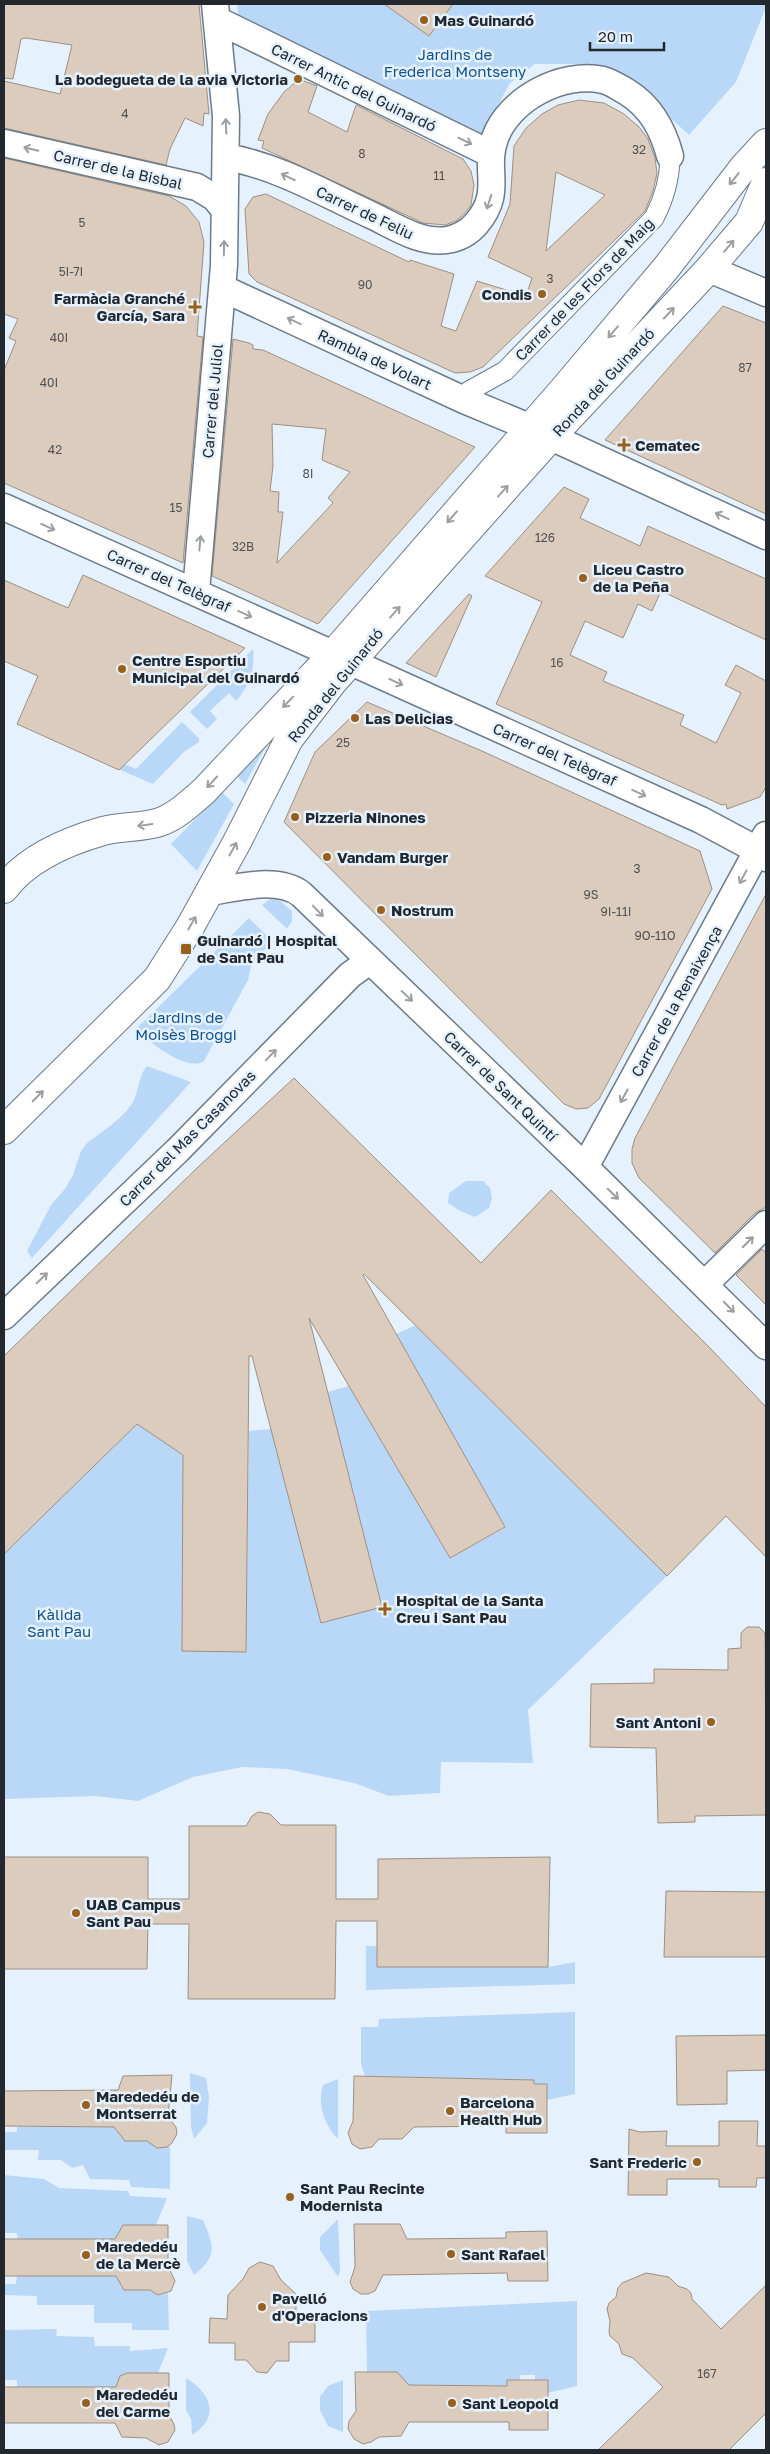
<svg xmlns="http://www.w3.org/2000/svg" width="770" height="2454" viewBox="0 0 770 2454" font-family="'Golos Text',sans-serif">
  <style>
    .green { fill: #b9d8f8 }
    .building { fill: #dcccbd; stroke: #9e8f81; fill-rule: evenodd }
    .lines { fill: none; stroke-linecap: round; stroke-linejoin: round }
    .pedestrian-casing { stroke: #6d7b89; stroke-width: 21 }
    .minor-casing { stroke: #6d7b89; stroke-width: 29 }
    .primary-casing { stroke: #6d7b89; stroke-width: 30 }
    .pedestrian { stroke: #fff; stroke-width: 19 }
    .minor { stroke: #fff; stroke-width: 26 }
    .primary { stroke: #fff; stroke-width: 28 }
    .oneway { stroke: #9c9ea1 }
    .poi-dot { fill: #98601b; stroke: #e6f1fe; stroke-width: 2 }
    .labels { text-anchor: middle; dominant-baseline: central; stroke-width: 5; stroke-linejoin: round; paint-order: stroke }
    .number-label { font-size: 12px; fill: #505152 }
    .poi-label { font-size: 15px; font-weight: bold; fill: #22282e; stroke: #e6f1fe; text-anchor: start }
    .park-label { font-size: 15px; fill: #12538b; stroke: #e6f1fe }
    .street-label { font-size: 15px; fill: #22282e; stroke: #e6f1fe }
  </style>
  <rect width="100%" height="100%" fill="#e6f1fe"/>
  <path class="green" d="M237,4H766V7L736,82L689,135L638,88L587,64H535L510,83L479,140L239,22Z
    M253,649C255,670 250,685 236,701L229,693L210,711L217,719L207,729L190,712Z
    M182,722L199,738V742L184,752L153,784L111,766V758L136,769Z
    M264,744L266,746L245,784L235,774Z
    M222,792L234,804L197,871L171,844Z
    M273,897L278,899L292,911V921L287,929L262,905Z
    M249,918L273,942L252,962L248,980L204,1061C187,1073 148,1041 136,1029Z
    M147,1066L191,1082L32,1258L27,1251L51,1205L65,1189L73,1175L81,1151L86,1144C101,1132 123,1119 133,1102C139,1091 138,1076 147,1066Z
    M466,1181H483L490,1188L492,1199L489,1208L475,1217L460,1211L448,1203L449,1193Z
    M416,1325L667,1576L528,1710L533,1763L441,1762L440,1793L389,1796L354,1783L287,1769L242,1767L193,1777L138,1801L96,1796L4,1799V1554L137,1424L183,1455L246,1652L249,1431L271,1429L327,1392L349,1386L450,1558L505,1528L396,1334Z
    M366,1946H377V1967H548L575,1962V1984L366,1990Z
    M575,2012V2094L547,2100V2084H534V2080L365,2076L361,2064V2027H378L379,2019Z
    M190,2073L206,2078L209,2097L207,2123L194,2139L191,2127Z
    M338,2079V2139C324,2124 317,2105 323,2085Z
    M17,2127H121L122,2137L126,2141H148L160,2148L170,2146V2189L131,2187L129,2180L90,2179L83,2165L72,2168L61,2160H38L39,2150H4V2132H17Z
    M4,2175L44,2179L59,2188L128,2191L130,2196L167,2198L156,2225H127L120,2239L18,2241L17,2233H4Z
    M187,2216L203,2220C214,2246 218,2256 194,2275L187,2261Z
    M338,2219L340,2271L338,2277L320,2250V2237Z
    M17,2275L121,2276V2286L126,2290H150L158,2295L168,2293L169,2330H132V2323H94V2305H37V2296L4,2295V2284H16Z
    M577,2301V2386L548,2393V2380H535V2375H520V2380L507,2388H497L496,2385H403L402,2377L397,2372H367L366,2311Z
    M57,2329L56,2336L94,2337L95,2346H130V2351L168,2348L158,2373L120,2378L116,2387H27L17,2389V2380H5L4,2330Z
    M186,2378C211,2393 221,2417 192,2435L191,2419L186,2410Z
    M343,2380V2432L328,2426L320,2410V2397L328,2386Z"/>
  <path class="building" d="M4,4H199L209,114L204,113L203,126L185,118L170,149L166,165L4,128V81L60,94L72,45L26,38L21,39L13,79L4,78Z
    M384,4H453L429,36Z
    M299,79L317,86L308,112L347,132L356,105L463,159L471,171L474,185L471,205L464,214L456,221L445,225L423,223L262,148L264,141L258,140L268,114L284,92Z
    M579,100L604,103L624,114L639,127L648,139L655,158L657,173L653,191L645,211L483,367L470,372L455,373L257,282L249,274L245,209L253,197L266,194L409,262L410,260L454,274L441,326L456,331L477,281L526,296L532,278L488,257L510,204L514,146L526,128L542,114L558,105ZM556,172L605,195L546,251Z
    M4,158L169,196L186,206L199,222L204,242L197,336L203,337L183,563L4,483V370L16,341L9,338L18,319L4,314Z
    M723,306L766,323V514L605,440Z
    M233,339L249,343L253,345V349L263,350L475,447L318,624L212,576ZM272,424L326,429L322,460L350,472L328,498L333,503L277,563L283,512H278L279,492L270,491L273,466Z
    M564,487L589,499L580,518L640,546L648,526L766,579V640L661,591L652,611L638,604L623,638L585,621L570,655L607,672L603,681L684,715L680,725L716,743L741,693L725,685L736,665L766,681V787L760,797L727,809L726,804L722,805L496,704L542,602L485,576Z
    M83,575L245,648L119,770L17,724L38,676L4,661V580L68,608Z
    M469,594L472,596L436,677L406,663Z
    M367,702L482,751L700,851L712,889L599,1099L588,1108L576,1109L564,1104L284,822L315,752Z
    M766,894V1207L755,1213L715,1253L639,1178L632,1163V1149L635,1138Z
    M294,1078L481,1263L551,1190L709,1347L766,1407V1557L726,1516L667,1576L364,1274L363,1275L505,1527L450,1558L309,1318L382,1607L321,1623L252,1356H249L246,1652L182,1651L183,1455L137,1424L4,1554V1356L197,1168Z
    M762,1249L766,1253V1305L736,1275Z
    M747,1627H759L765,1633L766,1815L695,1816V1822L658,1823L656,1748L590,1747L591,1684L654,1683V1669L728,1670V1649L741,1648V1633Z
    M258,1812L270,1814L281,1825H336V1899H378V1859L550,1857L548,1967H377V1921H336L335,1999H188L189,1924H148L147,1969H4V1857H148V1899H189V1826H246L252,1816Z
    M666,1891L766,1892V1957H664Z
    M766,2035V2070L727,2071V2104L677,2105L676,2036Z
    M172,2075L168,2117L176,2127L177,2134L172,2143L167,2147L157,2148L147,2141H125L114,2127L4,2126V2091L118,2090L123,2076Z
    M354,2076L534,2080V2084H547V2133H506V2126L414,2127L402,2139H379L372,2147L360,2149L352,2144L348,2133L353,2121Z
    M719,2121H758L757,2146H766V2178H757L756,2187H719V2179H667V2195H628L629,2129L640,2132L667,2131L666,2146H719Z
    M354,2224H400L407,2239L506,2238V2232L547,2231L548,2281H508L507,2273L383,2275L375,2291L368,2294H361L353,2289L350,2282L355,2267Z
    M123,2225H168V2266L175,2281L171,2291L158,2295L150,2290H124L116,2276H4V2239H115Z
    M260,2262L273,2266L281,2280L296,2294V2319H315V2342H289V2361H276L267,2373L257,2372L246,2360H235V2343H209L210,2318L227,2319L228,2295L243,2279L249,2268Z
    M646,2273L669,2277L678,2286L687,2289L691,2293L692,2299L721,2329L766,2285V2413L729,2450H598L663,2387L633,2358L622,2354L619,2344L610,2336L609,2332L610,2321L607,2309L609,2303L616,2297L618,2288L622,2283Z
    M355,2372H397L409,2385L507,2386V2380H548V2430H509V2422H409L401,2436L379,2437L371,2442L363,2444L354,2439L348,2429L349,2421L356,2411Z
    M127,2373H169V2415L174,2424L175,2430L168,2442L159,2445L146,2438L122,2437L115,2423H4V2387H116L120,2376Z"/>
  <g class="lines">
    <defs>
      <path id="pedestrian" d="M464,400L469,391L505,371L654,218C665,197 670,178 670,156"/>
      <path id="minor" d="M217,20L491,154
        M4,143L197,187L215,198L224,209
        M226,157C278,166 325,194 373,216C396,227 421,244 447,240C459,238 468,233 476,224C504,192 483,171 495,138C509,99 562,71 603,80C611,82 620,88 627,92C651,107 663,129 670,156
        M709,269L766,293
        M222,288L464,400L529,427
        M551,437L766,536
        M4,507L333,654
        M196,592L224,265L226,116L215,4
        M351,662L701,820L757,850L766,858
        M209,892C237,888 277,876 301,894L585,1167L766,1346
        M585,1167L766,835
        M705,1284L766,1224
        M4,1316L178,1150L350,975L364,965L371,963"/>
      <path id="primary" d="M4,889C26,859 68,841 103,831C122,826 142,828 160,822C177,816 191,802 204,791L333,654L563,390L666,268L743,168L766,143
        M4,1130L157,979L190,927L237,842L289,739L332,683L551,437L709,269L749,222L766,182"/>
    </defs>
    <use href="#pedestrian" class="pedestrian-casing"/>
    <use href="#minor" class="minor-casing"/>
    <use href="#primary" class="primary-casing"/>
    <use href="#pedestrian" class="pedestrian"/>
    <use href="#minor" class="minor"/>
    <use href="#primary" class="primary"/>
  </g>
  <defs><path id="oneway-shaft" d="M-6 0H5M1.5-3L5.5 0L1.5 3" fill="none" stroke-width="1.6" stroke-linecap="round" stroke-linejoin="round" transform="scale(1.25)"/></defs>
  <g class="oneway">
    <use href="#oneway-shaft" transform="translate(226 126) rotate(-92)"/>
    <use href="#oneway-shaft" transform="translate(465 141) rotate(26)"/>
    <use href="#oneway-shaft" transform="translate(31 149) rotate(-167)"/>
    <use href="#oneway-shaft" transform="translate(288 177) rotate(-155)"/>
    <use href="#oneway-shaft" transform="translate(734 179) rotate(129)"/>
    <use href="#oneway-shaft" transform="translate(489 202) rotate(108)"/>
    <use href="#oneway-shaft" transform="translate(729 246) rotate(-50)"/>
    <use href="#oneway-shaft" transform="translate(224 248) rotate(-89)"/>
    <use href="#oneway-shaft" transform="translate(669 313) rotate(-47)"/>
    <use href="#oneway-shaft" transform="translate(294 321) rotate(-155)"/>
    <use href="#oneway-shaft" transform="translate(613 332) rotate(131)"/>
    <use href="#oneway-shaft" transform="translate(503 491) rotate(-48)"/>
    <use href="#oneway-shaft" transform="translate(722 516) rotate(-155)"/>
    <use href="#oneway-shaft" transform="translate(452 517) rotate(131)"/>
    <use href="#oneway-shaft" transform="translate(48 527) rotate(24)"/>
    <use href="#oneway-shaft" transform="translate(200 543) rotate(-85)"/>
    <use href="#oneway-shaft" transform="translate(395 612) rotate(-48)"/>
    <use href="#oneway-shaft" transform="translate(245 614) rotate(24)"/>
    <use href="#oneway-shaft" transform="translate(396 682) rotate(24)"/>
    <use href="#oneway-shaft" transform="translate(288 702) rotate(134)"/>
    <use href="#oneway-shaft" transform="translate(212 782) rotate(133)"/>
    <use href="#oneway-shaft" transform="translate(639 793) rotate(24)"/>
    <use href="#oneway-shaft" transform="translate(145 825) rotate(172)"/>
    <use href="#oneway-shaft" transform="translate(233 849) rotate(-61)"/>
    <use href="#oneway-shaft" transform="translate(743 877) rotate(118)"/>
    <use href="#oneway-shaft" transform="translate(318 911) rotate(46)"/>
    <use href="#oneway-shaft" transform="translate(192 923) rotate(-60)"/>
    <use href="#oneway-shaft" transform="translate(407 996) rotate(43)"/>
    <use href="#oneway-shaft" transform="translate(271 1055) rotate(-46)"/>
    <use href="#oneway-shaft" transform="translate(38 1096) rotate(-45)"/>
    <use href="#oneway-shaft" transform="translate(624 1096) rotate(119)"/>
    <use href="#oneway-shaft" transform="translate(613 1194) rotate(44)"/>
    <use href="#oneway-shaft" transform="translate(748 1242) rotate(-45)"/>
    <use href="#oneway-shaft" transform="translate(42 1278) rotate(-44)"/>
    <use href="#oneway-shaft" transform="translate(729 1307) rotate(45)"/>
  </g>
  <g class="poi-dot">
    <circle cx="424" cy="20" r="5"/>
    <circle cx="298" cy="79" r="5"/>
    <circle cx="542" cy="294" r="5"/>
    <path d="M192.5 299.5h5v5h5v5h-5v5h-5v-5h-5v-5h5z"/>
    <path d="M621.5 437.5h5v5h5v5h-5v5h-5v-5h-5v-5h5z"/>
    <circle cx="583" cy="578" r="5"/>
    <circle cx="122" cy="669" r="5"/>
    <circle cx="355" cy="718" r="5"/>
    <circle cx="295" cy="817" r="5"/>
    <circle cx="327" cy="857" r="5"/>
    <circle cx="381" cy="910" r="5"/>
    <rect x="180" y="943" width="12" height="12" rx="2.5"/>
    <path d="M382.5 1601.5h5v5h5v5h-5v5h-5v-5h-5v-5h5z"/>
    <circle cx="711" cy="1722" r="5"/>
    <circle cx="76" cy="1913" r="5"/>
    <circle cx="86" cy="2105" r="5"/>
    <circle cx="450" cy="2111" r="5"/>
    <circle cx="697" cy="2162" r="5"/>
    <circle cx="290" cy="2197" r="5"/>
    <circle cx="451" cy="2254" r="5"/>
    <circle cx="86" cy="2255" r="5"/>
    <circle cx="262" cy="2307" r="5"/>
    <circle cx="86" cy="2403" r="5"/>
    <circle cx="452" cy="2403" r="5"/>
  </g>
  <g class="labels">
    <g class="number-label">
      <text x="125" y="113">4</text>
      <text x="639" y="149">32</text>
      <text x="362" y="153">8</text>
      <text x="439" y="175">11</text>
      <text x="82" y="222">5</text>
      <text x="71" y="271">5I-7I</text>
      <text x="550" y="278">3</text>
      <text x="365" y="284">90</text>
      <text x="59" y="337">40I</text>
      <text x="745" y="367">87</text>
      <text x="49" y="382">40I</text>
      <text x="55" y="449">42</text>
      <text x="308" y="473">8I</text>
      <text x="176" y="507">15</text>
      <text x="545" y="537">126</text>
      <text x="243" y="546">32B</text>
      <text x="557" y="662">16</text>
      <text x="343" y="742">25</text>
      <text x="637" y="868">3</text>
      <text x="591" y="894">9S</text>
      <text x="616" y="911">9I-11I</text>
      <text x="655" y="935">9O-11O</text>
      <text x="707" y="2373">167</text>
    </g>
    <g class="poi-label">
      <text x="434" y="20">Mas Guinardó</text>
      <text x="288" y="79" text-anchor="end">La bodegueta de la avia Victoria</text>
      <text x="532" y="294" text-anchor="end">Condis</text>
      <text x="185" y="298" text-anchor="end">Farmàcia Granché<tspan x="185" dy="17">García, Sara</tspan></text>
      <text x="635" y="445">Cematec</text>
      <text x="593" y="569">Liceu Castro<tspan x="593" dy="17">de la Peña</tspan></text>
      <text x="132" y="660">Centre Esportiu<tspan x="132" dy="17">Municipal del Guinardó</tspan></text>
      <text x="365" y="718">Las Delicias</text>
      <text x="305" y="817">Pizzeria Ninones</text>
      <text x="337" y="857">Vandam Burger</text>
      <text x="391" y="910">Nostrum</text>
      <text x="197" y="940">Guinardó | Hospital<tspan x="197" dy="17">de Sant Pau</tspan></text>
      <text x="396" y="1600">Hospital de la Santa<tspan x="396" dy="17">Creu i Sant Pau</tspan></text>
      <text x="701" y="1722" text-anchor="end">Sant Antoni</text>
      <text x="86" y="1904">UAB Campus<tspan x="86" dy="17">Sant Pau</tspan></text>
      <text x="96" y="2096">Marededéu de<tspan x="96" dy="17">Montserrat</tspan></text>
      <text x="460" y="2102">Barcelona<tspan x="460" dy="17">Health Hub</tspan></text>
      <text x="687" y="2162" text-anchor="end">Sant Frederic</text>
      <text x="300" y="2188">Sant Pau Recinte<tspan x="300" dy="17">Modernista</tspan></text>
      <text x="96" y="2246">Marededéu<tspan x="96" dy="17">de la Mercè</tspan></text>
      <text x="461" y="2254">Sant Rafael</text>
      <text x="272" y="2298">Pavelló<tspan x="272" dy="17">d'Operacions</tspan></text>
      <text x="96" y="2394">Marededéu<tspan x="96" dy="17">del Carme</tspan></text>
      <text x="462" y="2403">Sant Leopold</text>
    </g>
    <g class="park-label">
      <text x="455" y="54">Jardins de<tspan x="455" dy="17">Frederica Montseny</tspan></text>
      <text x="186" y="1017">Jardins de<tspan x="186" dy="17">Moisès Broggi</tspan></text>
      <text x="59" y="1614">Kàlida<tspan x="59" dy="17">Sant Pau</tspan></text>
    </g>
    <g class="street-label">
      <text transform="translate(354 87) rotate(26)">Carrer Antic del Guinardó</text>
      <text transform="translate(118 169) rotate(13)">Carrer de la Bisbal</text>
      <text transform="translate(365 212) rotate(25)">Carrer de Feliu</text>
      <text transform="translate(584 289) rotate(-46)">Carrer de les Flors de Maig</text>
      <text transform="translate(375 359) rotate(25)">Rambla de Volart</text>
      <text transform="translate(603 382) rotate(-47)">Ronda del Guinardó</text>
      <text transform="translate(212 401) rotate(-85)">Carrer del Juliol</text>
      <text transform="translate(169 580) rotate(24)">Carrer del Telègraf</text>
      <text transform="translate(335 685) rotate(-51)">Ronda del Guinardó</text>
      <text transform="translate(555 754) rotate(24)">Carrer del Telègraf</text>
      <text transform="translate(676 1001) rotate(-61)">Carrer de la Renaixença</text>
      <text transform="translate(501 1086) rotate(44)">Carrer de Sant Quintí</text>
      <text transform="translate(187 1138) rotate(-45)">Carrer del Mas Casanovas</text>
    </g>
  </g>
  <rect width="770" height="2454" fill="none" stroke="#22282e" stroke-width="10"/>
  <path d="M590 42v8h74v-8" fill="none" stroke="#22282e" stroke-width="2.5"/>
  <text x="598" y="42" font-size="15" fill="#22282e" stroke="#e6f1fe" stroke-width="4" paint-order="stroke">20 m</text>
</svg>
